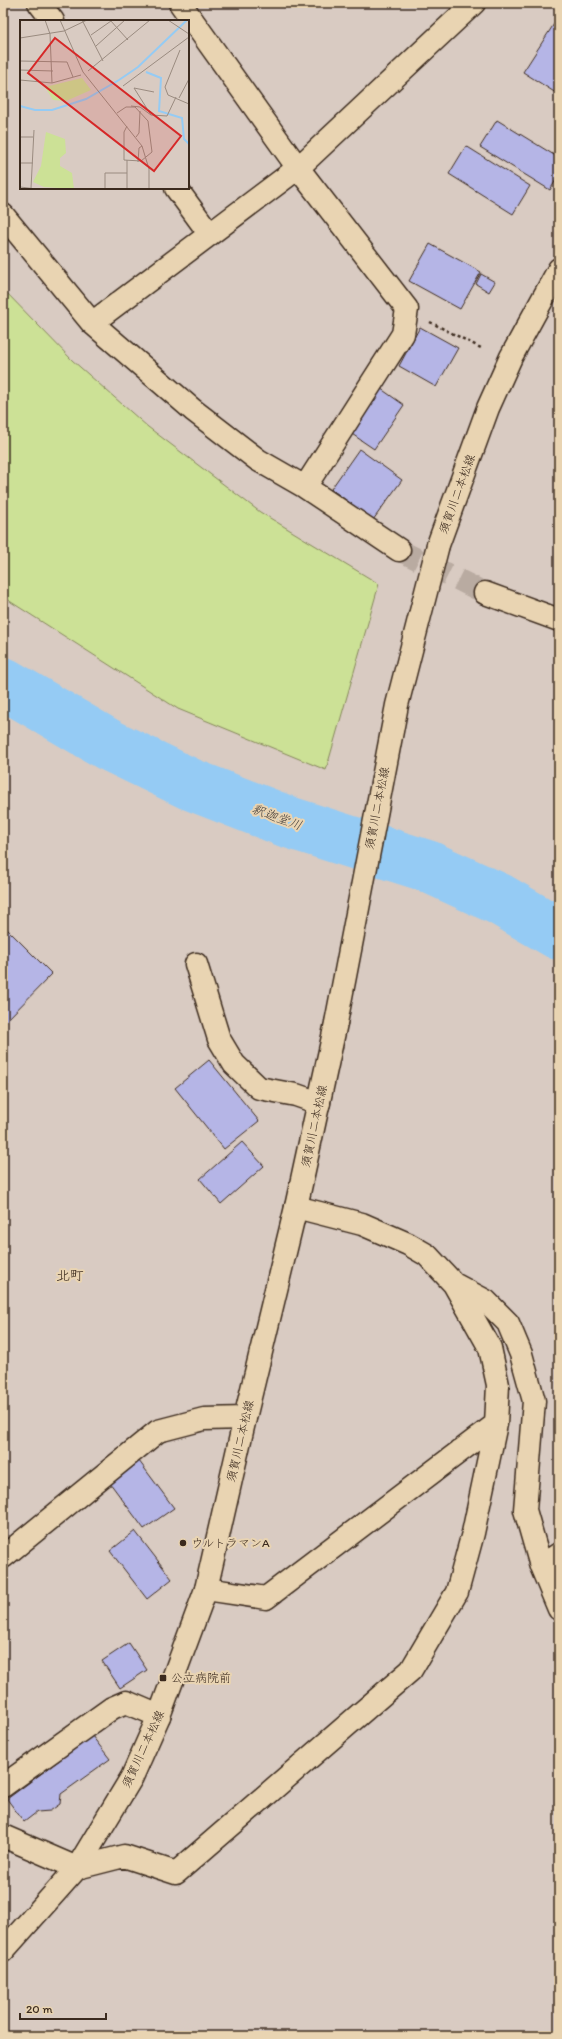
<svg xmlns="http://www.w3.org/2000/svg" width="562" height="2039" viewBox="0 0 562 2039" font-family="Itim,'Klee One',sans-serif">
  <style>
    .green { fill: #cce196; stroke: #84865a }
    .lines { fill: none; stroke-linecap: round; stroke-linejoin: round }
    .river { stroke: #95cbf4; stroke-width: 52 }
    .building { fill: #b5b5e6; stroke: #3b2a1e }
    .minor-tunnel { stroke: #b9aba1; stroke-width: 22; stroke-dasharray: 22 11; stroke-linecap: butt }
    .minor-casing { stroke: #3b2a1e; stroke-width: 25 }
    .major-casing { stroke: #3b2a1e; stroke-width: 25 }
    .path { stroke: #3b2a1e; stroke-width: 2.5; stroke-dasharray: 3 3; stroke-linecap: butt }
    .minor { stroke: #e9d4b2; stroke-width: 22 }
    .major { stroke: #e9d4b2; stroke-width: 22 }
    .major-bridge-casing { stroke: #3b2a1e; stroke-width: 25; stroke-linecap: butt }
    .major-bridge { stroke: #e9d4b2; stroke-width: 22 }
    .poi-dot { fill: #3b2a1e; stroke: #e9d4b2; stroke-width: 1.5 }
    .labels { text-anchor: middle; dominant-baseline: central; stroke-width: 4; stroke-linejoin: round; paint-order: stroke }
    .street-label { font-size: 12px; fill: #3b2a1e; stroke: #e9d4b2 }
    .poi-label { font-size: 12px; fill: #3b2a1e; stroke: #e9d4b2; text-anchor: start }
    .water-label { font-size: 13px; font-style: italic; fill: #48423e; stroke: #e9d4b2 }
    .quarter-label { font-size: 14px; fill: #3b2a1e; stroke: #e9d4b2 }
    .inset-river { fill: none; stroke: #95cbf4; stroke-width: 2 }
    .inset-road { fill: none; stroke: #9a8b80; stroke-width: 1 }
    .view { fill: #d62828; fill-opacity: 0.15; stroke: #d62828; stroke-width: 2 }
    .inset-edge { fill: none; stroke: #3b2a1e; stroke-width: 2 }
  </style>
  <rect width="100%" height="100%" fill="#d9cbc2"/>
  <filter id="ink" filterUnits="userSpaceOnUse"><feTurbulence type="fractalNoise" baseFrequency=".025" numOctaves="2"/><feDisplacementMap in="SourceGraphic" scale="8" xChannelSelector="R" yChannelSelector="G"/><feConvolveMatrix kernelMatrix="1 2 1 2 8 2 1 2 1" color-interpolation-filters="sRGB"/></filter>
  <g filter="url(#ink)">
    <path class="green" d="M3,289L72,360L148,427L260,512L379,584L326,770L178,709L11,602L3,595Z"/>
    <g class="lines">
      <path class="river" d="M3,683L109,745L190,784L288,822L427,866L499,899L559,934"/>
    </g>
    <path class="building" d="M554,24L559,27V95L523,72Z
      M497,120L559,158V175L550,190L480,147Z
      M466,146L530,186L513,214L449,174Z
      M430,244L481,272L460,309L409,281Z
      M481,274L495,282L489,292L476,284Z
      M420,327L458,348L436,387L399,366Z
      M377,386L404,405L374,449L346,430Z
      M359,449L402,480L373,520L331,489Z
      M3,925L52,974L3,1024Z
      M209,1060L259,1121L224,1149L175,1088Z
      M242,1142L264,1166L221,1204L200,1179Z
      M139,1461L174,1508L144,1529L110,1483Z
      M135,1531L172,1579L147,1599L110,1551Z
      M129,1643L147,1670L120,1688L102,1661Z
      M92,1736L110,1759L61,1794L60,1804L50,1811L37,1812L24,1822L7,1799Z"/>
    <g class="lines">
      <path class="minor-tunnel" d="M399,550L485,593"/>
      <defs>
        <path id="minor" d="M39,3L53,21
          M180,3L298,168L407,309L403,334L305,487
          M176,188L209,233
          M3,215L92,323L193,410L258,460L305,487L399,550
          M92,323L298,168L474,3
          M485,593L559,620
          M196,964L219,1039L234,1064L259,1088L296,1095L319,1103
          M454,1284L486,1301L508,1323L521,1354L534,1401L525,1510L541,1566L559,1554
          M3,1557L158,1431L204,1419L245,1418
          M541,1566L559,1609
          M206,1589L266,1598L496,1424
          M3,1786L112,1708L126,1702L159,1716
          M3,1836L77,1868L124,1856L176,1873L411,1670L457,1592L473,1533L496,1424L498,1385L490,1348L454,1284L427,1255L408,1244L362,1224L296,1207"/>
        <path id="major" d="M438,545L488,408L511,357L559,269
          M3,1951L77,1868L132,1777L159,1716L206,1589L245,1418L296,1207L336,1023"/>
      </defs>
      <use href="#minor" class="minor-casing"/>
      <use href="#major" class="major-casing"/>
      <path class="path" d="M430,322L481,348"/>
      <use href="#minor" class="minor"/>
      <use href="#major" class="major"/>
      <defs>
        <path id="major-bridge" d="M336,1023L397,705L438,545"/>
      </defs>
      <use href="#major-bridge" class="major-bridge-casing"/>
      <use href="#major-bridge" class="major-bridge"/>
    </g>
  </g>
  <g class="poi-dot">
    <circle cx="183" cy="1543" r="4"/>
    <rect x="159" y="1674" width="8" height="8" rx="2"/>
  </g>
  <g class="labels">
    <g class="street-label">
      <text transform="translate(457 494) rotate(-70)">須賀川二本松線</text>
      <text transform="translate(377 808) rotate(-79)">須賀川二本松線</text>
      <text transform="translate(314 1126) rotate(-78)">須賀川二本松線</text>
      <text transform="translate(240 1441) rotate(-77)">須賀川二本松線</text>
      <text transform="translate(143 1749) rotate(-65)">須賀川二本松線</text>
    </g>
    <g class="poi-label">
      <text x="191" y="1543">ウルトラマンA</text>
      <text x="171" y="1678">公立病院前</text>
    </g>
    <g class="water-label">
      <text transform="translate(277 817) rotate(20)">釈迦堂川</text>
    </g>
    <g class="quarter-label">
      <text x="70" y="1275">北町</text>
    </g>
  </g>
  <g transform="translate(20 20)">
    <rect width="169" height="169" fill="#d9cbc2"/>
    <path d="M62,58L71,70L46,81L33,80L25,67ZM26,112L45,119L46,133L40,138V146L52,153L54,169L24,167L13,162L21,146Z" fill="#cce196"/>
    <path class="inset-river" d="M126,52L141,58L139,91L162,98L164,119L169,124M0,86L15,90H32L66,79L99,60L118,47L167,0"/>
    <path class="inset-road" d="M25,0L30,14L32,63M40,0L63,52L122,126L129,149V169M62,0L83,41M90,0L108,20M148,0L169,14M0,7V58M44,11L67,0M71,15L91,1M0,18L44,11M76,26L105,0M160,30L145,67L148,75L169,84M0,41L47,42L53,57M0,50L33,51M68,51L130,0M0,60L32,63L61,55M103,66L169,17M159,78L169,59M111,86L120,87L131,95L114,68L134,72M97,93L106,87H115L128,101L132,132L121,141L104,140V112L107,106M131,95L147,96L156,77M0,117H13M116,117L119,113L120,91M118,142L119,128L122,126M0,143H13M0,167L17,169M11,168L14,110M85,169V153H107M107,169V140"/>
    <path class="view" d="M35,18L161,116L134,151L8,53Z"/>
    <rect width="169" height="169" class="inset-edge"/>
  </g>
  <rect width="562" height="2039" fill="none" stroke="#e9d4b2" stroke-width="16"/>
  <rect x="8" y="8" width="546" height="2023" fill="none" stroke="#3b2a1e" stroke-width="1.5" filter="url(#ink)"/>
  <path d="M20 2013v6h86v-6" fill="none" stroke="#3b2a1e" stroke-width="2"/>
  <text x="26" y="2013" font-size="12" fill="#3b2a1e" stroke="#e9d4b2" stroke-width="3" paint-order="stroke">20 m</text>
</svg>
